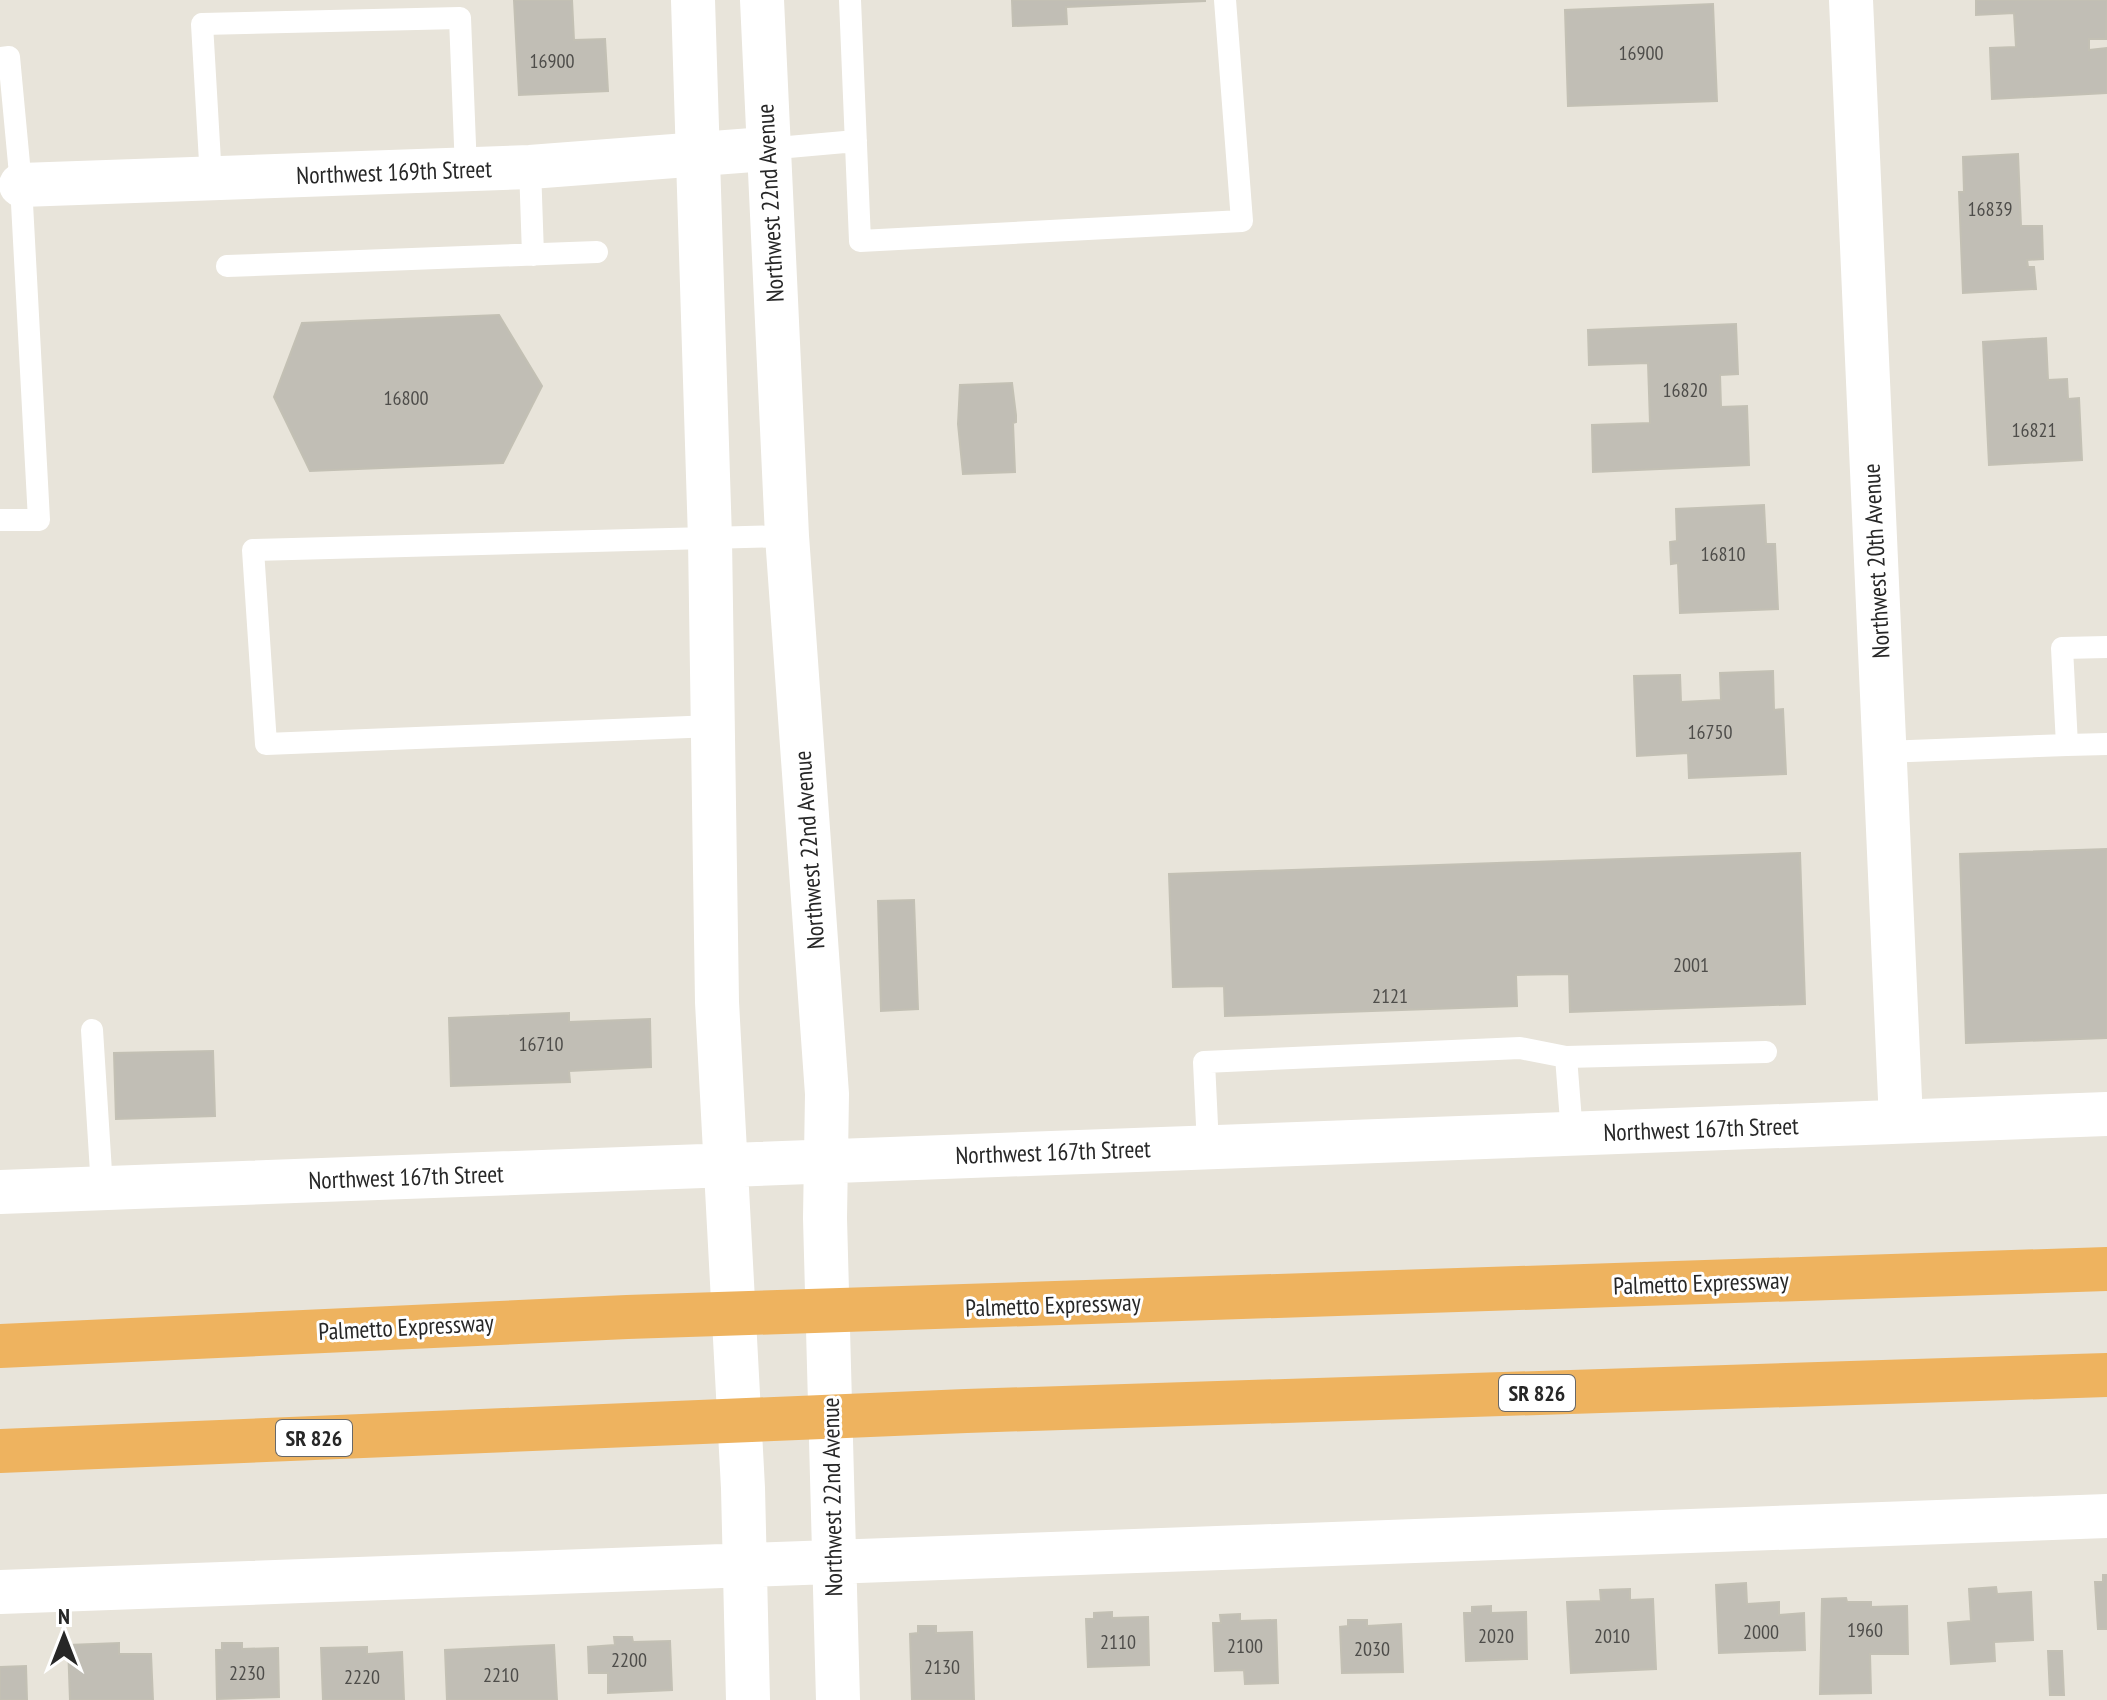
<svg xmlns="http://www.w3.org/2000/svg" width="2107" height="1700" viewBox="0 0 2107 1700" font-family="'PT Sans Narrow',sans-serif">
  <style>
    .building { fill: #c1beb5; stroke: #c3c0b4; stroke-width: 2 }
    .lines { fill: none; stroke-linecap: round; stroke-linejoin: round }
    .lane { stroke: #fff; stroke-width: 22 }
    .street { stroke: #fff; stroke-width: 44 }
    .secondary { stroke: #fff; stroke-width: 44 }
    .highway { stroke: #eeb35f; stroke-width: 44 }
    .labels { text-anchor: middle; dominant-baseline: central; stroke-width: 6; stroke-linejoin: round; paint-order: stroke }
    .number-label { font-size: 20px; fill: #4e4d4a }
    .shield { fill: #fff; stroke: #686868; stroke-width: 2 }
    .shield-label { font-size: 22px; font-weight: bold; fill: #272727 }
    .street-label { font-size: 24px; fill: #272727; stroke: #fff }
  </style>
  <rect width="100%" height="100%" fill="#e8e4da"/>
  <path class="building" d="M514,0H572L574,40L605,39L608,91L519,95Z
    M1012,0H1205V1L1066,7L1067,24L1013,26Z
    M1976,0H2107L2106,39H2089V50L2107,48V93L1992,99L1990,48L2016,47L2014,13L1976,15Z
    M1713,4L1717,101L1568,106L1565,10Z
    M2018,154L2021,226H2042L2043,259L2027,260L2028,267H2034L2036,289L1963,293L1959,192H1964L1963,157Z
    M499,315L542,386L503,463L310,471L274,397L302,323Z
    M1736,324L1738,374L1720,375L1721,407L1747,406L1749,465L1593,472L1592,425L1650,423L1648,363L1589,365L1588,330Z
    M2046,338L2048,380L2067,379L2068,399L2079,398L2082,460L1989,465L1983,342Z
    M1012,383L1016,415V422L1013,423L1015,472L963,474L958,424L960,385Z
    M1764,505L1766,544H1775L1778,609L1680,613L1678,563L1671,564L1670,542L1677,541L1676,509Z
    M1773,671L1774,710L1783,709L1786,774L1689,778L1688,753L1637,756L1634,676L1680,675L1681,702L1721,700L1720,673Z
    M2107,849V1038L1966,1043L1960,854Z
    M1800,853L1805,1004L1570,1012L1569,974L1516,975L1517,1006L1225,1016L1224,986L1173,987L1169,874Z
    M914,900L918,1009L881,1011L878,901Z
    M569,1013V1022L650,1019L651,1067L569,1071L570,1082L451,1086L449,1018Z
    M213,1051L215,1116L116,1119L114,1053Z
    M2103,1575H2107V1629H2098L2095,1582H2103Z
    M1746,1583L1747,1604L1779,1602V1615L1804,1613L1805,1650L1719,1653L1716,1585Z
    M1996,1587L1997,1594L2031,1592L2033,1640L1994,1642L1995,1661L1951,1664L1948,1623L1971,1621L1969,1589Z
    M1630,1589V1600L1653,1599L1656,1669L1571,1673L1567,1602L1601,1601L1600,1590Z
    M1846,1598L1847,1602H1871V1607L1907,1606L1908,1654H1870L1871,1693L1820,1694L1822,1599Z
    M1491,1606V1613L1526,1612L1527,1659L1466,1661L1464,1613H1472V1607Z
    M1112,1612V1618L1148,1617L1149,1665L1088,1667L1086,1619H1094V1613Z
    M1240,1614V1621L1276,1620L1278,1683L1245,1684L1244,1670L1215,1671L1213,1623H1221L1220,1615Z
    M1348,1620H1367V1626L1401,1624L1403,1672L1342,1673L1340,1627L1348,1626Z
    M918,1626H936V1633L972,1632L974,1700H912L910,1634L918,1633Z
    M614,1637H632L633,1642L670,1641L672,1690L608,1693V1673H589L588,1647L615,1645Z
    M119,1643V1654H151L153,1700H70L68,1645Z
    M222,1643H242V1649L278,1648L279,1697L217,1699L216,1650H222Z
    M554,1645L557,1700H447L445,1650Z
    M367,1647V1654L402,1652L404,1700H323L321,1648Z
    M2048,1651H2062L2064,1695H2050Z
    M26,1666L27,1700H0V1667Z"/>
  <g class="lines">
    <path class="lane" d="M850,0L860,241L1242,221L1225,0
      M0,58L9,57L21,185L39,520H0
      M766,149L856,141
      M530,167L533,255
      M211,179L202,24L460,18L466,170
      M227,266L597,252
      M2107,647L2062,648L2067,745L2107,744
      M713,726L266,744L253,550L787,536
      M1884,752L2067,745
      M92,1030L102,1188
      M1566,1057L1572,1134
      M1208,1146L1204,1062L1520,1048L1566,1057L1766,1052"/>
    <path class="street" d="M1851,0L1901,1121
      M21,185L530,167L766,149"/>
    <path class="secondary" d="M693,0L710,539L717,1002L743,1488L748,1700
      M762,0L787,536L827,1094L825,1218L838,1700
      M0,1192L2107,1114
      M0,1592L2107,1516"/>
    <path class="highway" d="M0,1346L627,1317L2107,1269
      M0,1451L966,1411L2107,1375"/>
  </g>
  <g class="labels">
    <g class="number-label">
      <text x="1641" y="53">16900</text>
      <text x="552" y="61">16900</text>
      <text x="1990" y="209">16839</text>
      <text x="1685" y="390">16820</text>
      <text x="406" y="398">16800</text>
      <text x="2034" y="430">16821</text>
      <text x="1723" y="554">16810</text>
      <text x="1710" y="732">16750</text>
      <text x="1691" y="965">2001</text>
      <text x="1390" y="996">2121</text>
      <text x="541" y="1044">16710</text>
      <text x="1865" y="1630">1960</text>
      <text x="1761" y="1632">2000</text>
      <text x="1496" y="1636">2020</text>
      <text x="1612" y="1636">2010</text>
      <text x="1118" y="1642">2110</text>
      <text x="1245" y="1646">2100</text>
      <text x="1372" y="1649">2030</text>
      <text x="629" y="1660">2200</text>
      <text x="942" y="1667">2130</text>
      <text x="247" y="1673">2230</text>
      <text x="501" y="1675">2210</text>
      <text x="362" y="1677">2220</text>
    </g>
    <g class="shield">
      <rect x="1499" y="1375" width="76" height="36" rx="6"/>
      <rect x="276" y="1420" width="76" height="36" rx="6"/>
    </g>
    <g class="shield-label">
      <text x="1537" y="1393">SR 826</text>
      <text x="314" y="1438">SR 826</text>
    </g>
    <g class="street-label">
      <text transform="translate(394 172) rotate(-2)">Northwest 169th Street</text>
      <text transform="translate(770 203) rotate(-93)">Northwest 22nd Avenue</text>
      <text transform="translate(1876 561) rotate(-93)">Northwest 20th Avenue</text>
      <text transform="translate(809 850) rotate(-94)">Northwest 22nd Avenue</text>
      <text transform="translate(1701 1129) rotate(-2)">Northwest 167th Street</text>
      <text transform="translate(1053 1152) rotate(-2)">Northwest 167th Street</text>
      <text transform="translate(406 1177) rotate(-2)">Northwest 167th Street</text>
      <text transform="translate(1701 1283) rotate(-2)">Palmetto Expressway</text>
      <text transform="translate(1053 1305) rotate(-2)">Palmetto Expressway</text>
      <text transform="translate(406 1327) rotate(-3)">Palmetto Expressway</text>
      <text transform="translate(832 1497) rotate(-91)">Northwest 22nd Avenue</text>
    </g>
  </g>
  <g transform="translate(64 1636)" stroke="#ffffff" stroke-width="6" paint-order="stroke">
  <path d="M0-6L14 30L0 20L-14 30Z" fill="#272727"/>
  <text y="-12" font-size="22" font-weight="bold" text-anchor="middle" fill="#272727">N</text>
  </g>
</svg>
